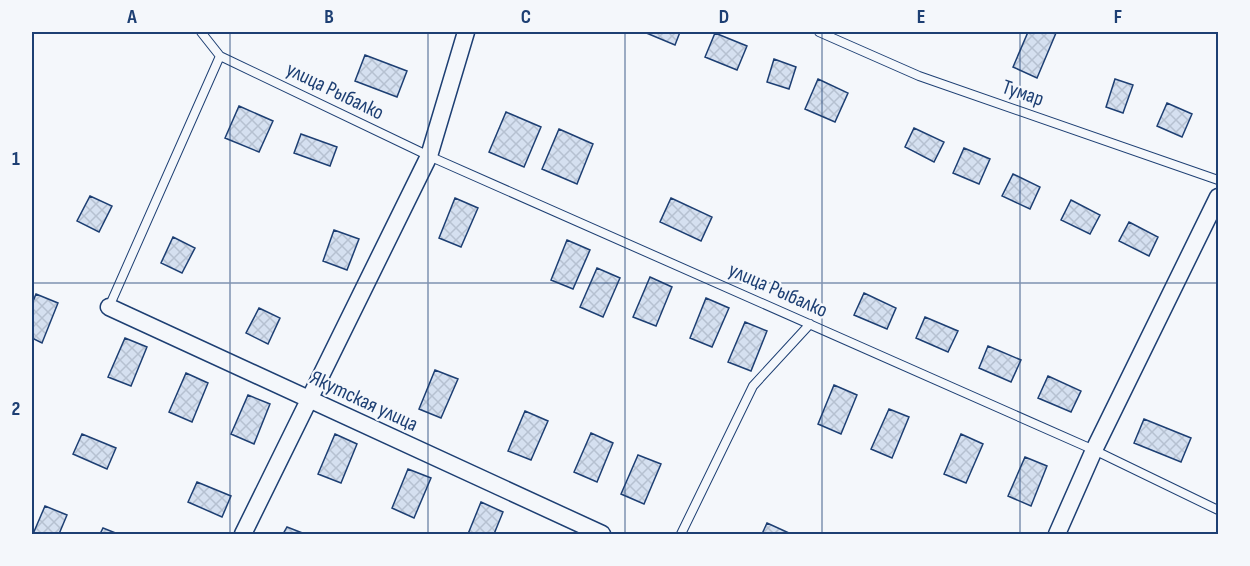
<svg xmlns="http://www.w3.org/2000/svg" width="1250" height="566" viewBox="0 0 1250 566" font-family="'Sofia Sans Condensed',sans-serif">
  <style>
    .building { fill: url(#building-cross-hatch); stroke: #1d3f73; stroke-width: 1.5 }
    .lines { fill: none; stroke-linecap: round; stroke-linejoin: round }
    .lane-casing { stroke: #1d3f73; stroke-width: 10 }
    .street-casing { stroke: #1d3f73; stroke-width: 19 }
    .lane { stroke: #f4f7fb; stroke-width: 8 }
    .street { stroke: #f4f7fb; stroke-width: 16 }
    .grid { fill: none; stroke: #1d3f73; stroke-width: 1.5; stroke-opacity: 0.55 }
    .labels { text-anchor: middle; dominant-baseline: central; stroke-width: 4.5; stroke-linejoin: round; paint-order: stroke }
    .street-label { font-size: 21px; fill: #1d3f73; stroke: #f4f7fb }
    .neatline { fill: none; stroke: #1d3f73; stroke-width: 2 }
    .grid-label { font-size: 20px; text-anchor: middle; font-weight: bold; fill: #1d3f73 }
  </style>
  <defs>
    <pattern id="building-cross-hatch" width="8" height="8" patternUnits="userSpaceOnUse" patternTransform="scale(1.5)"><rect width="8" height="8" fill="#d5e0f0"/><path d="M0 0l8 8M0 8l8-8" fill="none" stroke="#b6c1d1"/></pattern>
  </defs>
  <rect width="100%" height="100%" fill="#f4f7fb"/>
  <path class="building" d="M644,32H680L675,45Z
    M1028,32L1056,33L1037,78L1013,67Z
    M715,33L747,46L737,70L705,57Z
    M365,55L407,71L397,97L355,81Z
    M774,59L796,67L789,89L767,82Z
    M818,79L848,93L835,122L805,109Z
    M1115,79L1133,85L1123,113L1106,107Z
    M1167,103L1192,114L1182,137L1157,126Z
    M239,106L273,121L259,152L225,138Z
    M506,112L541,127L524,167L489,152Z
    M914,128L944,142L934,162L905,147Z
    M559,129L593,144L577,184L542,169Z
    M301,134L337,147L330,166L294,153Z
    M964,148L990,159L979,184L953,173Z
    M1013,174L1040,187L1030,209L1002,196Z
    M90,196L112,206L99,232L77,221Z
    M455,198L478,208L461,247L439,238Z
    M671,198L712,217L701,241L660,222Z
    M1071,200L1100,215L1090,234L1061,220Z
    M1129,222L1158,237L1149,256L1119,241Z
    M334,230L359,239L347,270L323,261Z
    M173,237L195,248L182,273L161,263Z
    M567,240L590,250L573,289L551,280Z
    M597,268L620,278L603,317L580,307Z
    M650,277L672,287L656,326L633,317Z
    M864,293L896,308L887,329L854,315Z
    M36,294L58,303L42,343L32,338V304Z
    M706,298L729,308L712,347L690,338Z
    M259,308L280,318L268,344L246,333Z
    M925,317L958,331L948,352L916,338Z
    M745,322L767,331L751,371L728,362Z
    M125,338L147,347L131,386L108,377Z
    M988,346L1021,360L1011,382L979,368Z
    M435,370L458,379L441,418L419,409Z
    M186,373L208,383L192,422L169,412Z
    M1048,376L1081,391L1071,412L1038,398Z
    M834,385L857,395L841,434L818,424Z
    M248,395L270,404L254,444L231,434Z
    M889,409L909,417L892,458L871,449Z
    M525,411L548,421L531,460L508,451Z
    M1144,419L1191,438L1181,462L1134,443Z
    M591,433L613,443L597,482L574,472Z
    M82,434L116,448L107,469L73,454Z
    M335,434L357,444L341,483L318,474Z
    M961,434L983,444L966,483L944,474Z
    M638,455L661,464L644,504L621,494Z
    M1025,457L1047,466L1031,506L1008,496Z
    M408,469L431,478L414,518L392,508Z
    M197,482L231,496L222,517L188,502Z
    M481,502L503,512L494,534H468Z
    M45,506L67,515L59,534H33Z
    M767,523L789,533L788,534H762Z
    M287,527L305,534H283Z
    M103,528L118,534H100Z"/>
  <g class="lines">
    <defs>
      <path id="lane" d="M201,32L220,56L429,156L1094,450L1218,510
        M819,32L919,76L1218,180
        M109,307L220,56
        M681,534L753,386L810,324"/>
      <path id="street" d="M109,307L602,534
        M243,534L429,156L466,32
        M1057,534L1094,450L1218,197"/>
    </defs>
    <use href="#lane" class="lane-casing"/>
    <use href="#street" class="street-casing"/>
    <use href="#lane" class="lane"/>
    <use href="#street" class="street"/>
  </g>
  <path class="grid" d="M230,32V534M428,32V534M625,32V534M822,32V534M1020,32V534M32,283H1218"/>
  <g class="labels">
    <g class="street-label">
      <text transform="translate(335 91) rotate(26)">улица Рыбалко</text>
      <text transform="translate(1023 93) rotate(19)">Тумар</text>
      <text transform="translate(778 290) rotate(24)">улица Рыбалко</text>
      <text transform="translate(364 401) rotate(25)">Якутская улица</text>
    </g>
  </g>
  <rect width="1250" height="566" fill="none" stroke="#f4f7fb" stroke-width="66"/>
  <rect x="33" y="33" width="1184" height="500" class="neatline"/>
  <g class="grid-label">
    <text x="132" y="23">A</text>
    <text x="329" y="23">B</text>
    <text x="526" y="23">C</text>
    <text x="724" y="23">D</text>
    <text x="921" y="23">E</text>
    <text x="1118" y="23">F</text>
    <text x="16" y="165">1</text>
    <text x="16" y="415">2</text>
  </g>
</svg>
